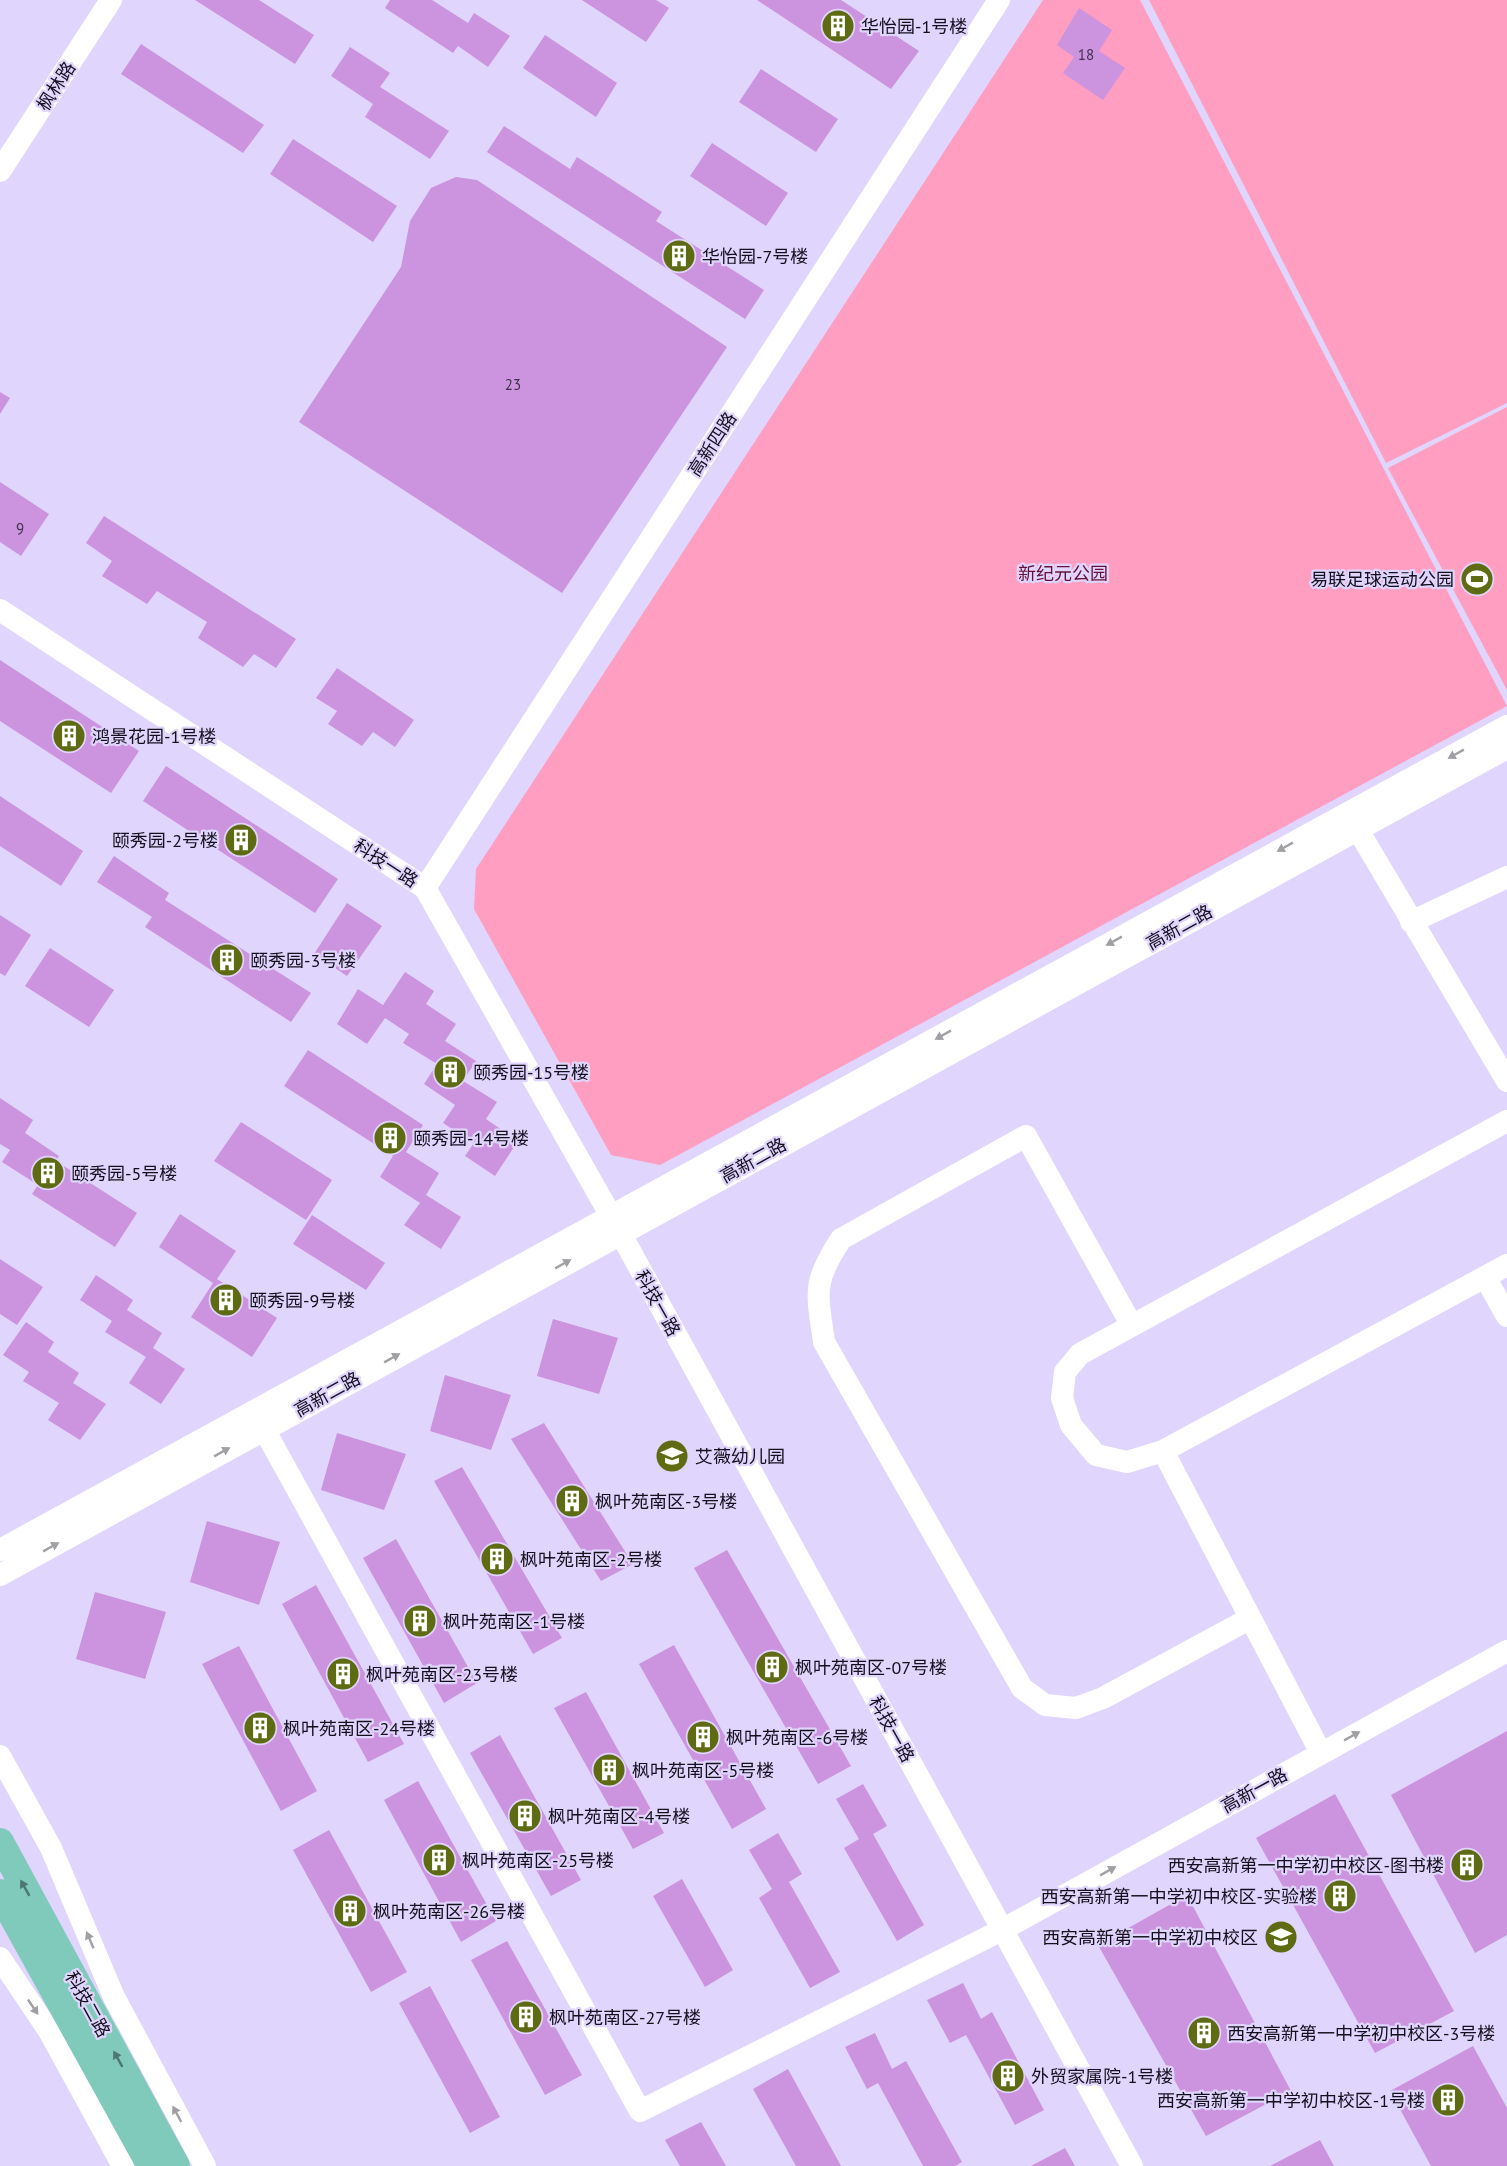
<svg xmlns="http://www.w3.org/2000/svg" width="1507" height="2166" viewBox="0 0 1507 2166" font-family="'PT Sans','Noto Sans SC',sans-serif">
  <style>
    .green { fill: #ff9ec0 }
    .building { fill: #cc93df }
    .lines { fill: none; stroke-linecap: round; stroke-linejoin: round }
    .minor { stroke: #fff; stroke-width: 22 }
    .major { stroke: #80cabc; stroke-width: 28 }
    .oneway { fill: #a19fa4 }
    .oneway2 { fill: #4f7674 }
    .labels { text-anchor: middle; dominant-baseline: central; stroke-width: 4.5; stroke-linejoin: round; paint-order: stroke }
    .number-label { font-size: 15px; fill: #41304d }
    .poi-label { font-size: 18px; fill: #130f1c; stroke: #e0d5fd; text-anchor: start }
    .street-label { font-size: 18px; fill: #130f1c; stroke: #e0d5fd }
    .park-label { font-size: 18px; fill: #651038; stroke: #e0d5fd }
  </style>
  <rect width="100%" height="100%" fill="#e0d5fd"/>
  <path class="green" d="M1043,0H1140L1507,706L660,1165L611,1155L474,909L476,869Z
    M1149,0H1507V403L1386,463Z
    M1507,407V690L1388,468Z"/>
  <path class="building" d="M195,0H259L314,35L295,64Z
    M390,0H432L468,23L474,13L510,36L488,67L458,46L453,53L385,8Z
    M582,0H656L669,8L646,42Z
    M757,0H841L919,51L891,89Z
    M1079,8L1112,30L1099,51L1125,68L1103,100L1063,73L1074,57L1057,45Z
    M545,35L617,83L596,117L523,68Z
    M141,44L264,125L243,153L121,74Z
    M350,47L390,73L380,87L449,131L430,159L365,117L373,104L331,76Z
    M761,69L838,119L816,152L739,102Z
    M504,126L570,169L577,157L662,212L656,221L764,290L745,319L487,152Z
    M293,139L397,206L373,242L270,174Z
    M712,143L788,193L766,226L690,176Z
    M456,177L477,180L727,347L562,593L299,422L401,267L410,221L431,188Z
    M0,392L10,398L0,414Z
    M0,482L49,514L21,556L0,542Z
    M104,516L296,639L276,668L254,654L243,667L198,638L207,622L157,591L147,604L102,576L112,561L86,543Z
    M0,660L139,751L111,793L0,721Z
    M337,668L414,720L395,747L373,732L362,746L328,724L337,711L316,698Z
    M166,766L338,879L315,913L143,801Z
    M0,796L83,851L61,886L0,846Z
    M114,856L169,893L165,900L311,993L291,1022L145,927L152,917L97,882Z
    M347,903L382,926L347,976L314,954Z
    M0,915L31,935L5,976L0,973Z
    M50,948L114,990L89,1027L25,986Z
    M405,972L434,991L426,1004L456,1024L445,1041L476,1061L463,1081L497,1102L486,1119L518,1141L495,1176L465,1156L474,1143L443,1123L455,1105L424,1084L437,1064L403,1043L409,1034L385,1018L367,1044L337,1024L358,989L383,1005Z
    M308,1050L423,1125L406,1152L439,1173L426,1195L461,1217L441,1249L404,1225L420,1203L380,1177L393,1156L284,1086Z
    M0,1098L33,1120L25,1133L59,1156L56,1161L137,1213L115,1247L32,1194L38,1185L2,1162L10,1150L0,1144Z
    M241,1122L332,1180L306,1220L214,1161Z
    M180,1214L236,1251L217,1279L277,1318L252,1357L191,1317L213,1283L159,1247Z
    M312,1215L385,1263L366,1290L293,1244Z
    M0,1259L43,1287L17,1325L0,1314Z
    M96,1275L133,1300L127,1310L162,1333L153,1348L185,1369L161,1404L129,1383L146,1357L105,1332L112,1321L80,1300Z
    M553,1319L618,1338L599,1394L537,1376Z
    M26,1322L54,1342L48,1352L79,1373L73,1383L106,1404L80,1440L48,1420L59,1403L23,1381L29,1372L3,1355Z
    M445,1375L511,1395L491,1450L430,1431Z
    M544,1423L633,1564L601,1581L511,1439Z
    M337,1433L406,1454L384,1510L321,1490Z
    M462,1467L562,1638L533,1654L434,1481Z
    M207,1521L280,1542L259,1605L190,1582Z
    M396,1539L477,1683L444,1703L363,1558Z
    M727,1550L851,1766L818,1784L694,1568Z
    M316,1585L404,1744L368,1762L282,1604Z
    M95,1592L166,1612L145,1679L76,1659Z
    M674,1645L766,1809L732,1829L639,1664Z
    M239,1646L317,1791L281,1811L202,1664Z
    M586,1692L664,1833L633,1849L554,1708Z
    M1507,1731V1935L1475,1953L1391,1795Z
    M500,1735L581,1880L551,1896L470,1753Z
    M418,1781L496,1921L461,1942L384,1800Z
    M863,1784L887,1826L873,1834L924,1925L897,1941L844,1848L859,1839L836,1799Z
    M1335,1794L1454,2011L1375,2053L1256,1838Z
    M329,1830L407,1972L371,1992L293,1850Z
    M778,1833L802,1874L789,1882L840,1972L810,1988L759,1898L772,1889L749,1850Z
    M682,1879L733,1970L705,1987L653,1896Z
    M1187,1895L1291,2091L1206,2136L1098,1945Z
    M507,1941L582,2075L545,2095L471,1960Z
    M963,1983L981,2019L992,2012L1044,2110L1015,2125L966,2035L950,2043L927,2000Z
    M430,1986L500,2117L470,2133L399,2003Z
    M875,2033L892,2069L906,2061L962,2162L955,2166H923L878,2083L867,2089L845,2047Z
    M1473,2046L1507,2108V2166H1431L1390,2091Z
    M788,2069L841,2166H796L753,2089Z
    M701,2122L726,2166H680L665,2140Z
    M1320,2140L1334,2166H1270Z
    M1065,2148L1075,2166H1031Z"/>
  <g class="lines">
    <path class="minor" d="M0,171L111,0
      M0,610L425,888L611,1216L1132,2166
      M1358,830L1507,1081
      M425,888L999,0
      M1411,922L1507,877
      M1507,1121L1080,1354L1065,1372L1062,1398L1071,1425L1096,1455L1127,1462L1163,1451L1507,1265
      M1485,1277L1507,1316
      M1131,1324L1026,1136L841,1239C812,1283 817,1292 824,1342L1022,1688L1045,1705L1076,1708L1103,1698L1249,1619
      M254,1411L640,2111L1002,1930L1507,1651
      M1163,1451L1321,1753
      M0,1550L1507,726
      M0,1575L1507,748
      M0,1756L51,1848L114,1997L205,2166
      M0,1958L49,2031L123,2166"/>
    <path class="major" d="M0,1842L176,2166
      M0,1893L151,2166"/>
  </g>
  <defs><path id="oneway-solid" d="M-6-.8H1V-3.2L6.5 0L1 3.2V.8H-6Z" transform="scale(1.5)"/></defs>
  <g class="oneway">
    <use href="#oneway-solid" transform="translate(1456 754) rotate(151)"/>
    <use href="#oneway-solid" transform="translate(1285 847) rotate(151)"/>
    <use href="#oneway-solid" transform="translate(1114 941) rotate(151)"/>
    <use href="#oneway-solid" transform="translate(943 1035) rotate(151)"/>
    <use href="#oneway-solid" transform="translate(563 1264) rotate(-29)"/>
    <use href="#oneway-solid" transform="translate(392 1358) rotate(-29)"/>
    <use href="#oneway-solid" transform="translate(222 1452) rotate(-29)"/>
    <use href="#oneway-solid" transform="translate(51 1547) rotate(-29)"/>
    <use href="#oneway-solid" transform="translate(1352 1736) rotate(-29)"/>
    <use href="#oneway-solid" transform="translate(1108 1871) rotate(-29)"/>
    <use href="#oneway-solid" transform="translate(90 1940) rotate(-113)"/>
    <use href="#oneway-solid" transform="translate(33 2007) rotate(56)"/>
    <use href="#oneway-solid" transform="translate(177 2114) rotate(-118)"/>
  </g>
  <g class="oneway2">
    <use href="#oneway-solid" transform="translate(25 1888) rotate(-119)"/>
    <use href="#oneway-solid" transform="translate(118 2059) rotate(-119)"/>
  </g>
  <defs>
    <symbol id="building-disc" viewBox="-11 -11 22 22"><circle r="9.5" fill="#5e6b12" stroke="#e0d5fd"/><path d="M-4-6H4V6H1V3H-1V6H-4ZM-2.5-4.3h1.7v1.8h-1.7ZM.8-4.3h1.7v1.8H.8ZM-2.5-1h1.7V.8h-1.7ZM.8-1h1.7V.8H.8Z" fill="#fff"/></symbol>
    <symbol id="stadium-disc" viewBox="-11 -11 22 22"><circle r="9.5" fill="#5e6b12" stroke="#e0d5fd"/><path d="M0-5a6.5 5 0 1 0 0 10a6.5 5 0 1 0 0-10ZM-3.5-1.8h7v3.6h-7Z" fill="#fff"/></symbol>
    <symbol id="school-disc" viewBox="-11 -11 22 22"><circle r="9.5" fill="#5e6b12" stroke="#e0d5fd"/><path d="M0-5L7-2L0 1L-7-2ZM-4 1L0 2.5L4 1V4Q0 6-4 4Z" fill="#fff"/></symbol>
  </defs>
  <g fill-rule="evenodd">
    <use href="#building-disc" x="819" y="7" width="38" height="38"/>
    <use href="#building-disc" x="660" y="237" width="38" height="38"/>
    <use href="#stadium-disc" x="1458" y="560" width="38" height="38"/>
    <use href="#building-disc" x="50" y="717" width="38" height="38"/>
    <use href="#building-disc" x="222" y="821" width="38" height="38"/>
    <use href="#building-disc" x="208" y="941" width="38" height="38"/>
    <use href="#building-disc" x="431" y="1053" width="38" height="38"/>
    <use href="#building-disc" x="371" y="1119" width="38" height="38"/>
    <use href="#building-disc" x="29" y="1154" width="38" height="38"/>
    <use href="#building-disc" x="207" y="1281" width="38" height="38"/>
    <use href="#school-disc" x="653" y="1437" width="38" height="38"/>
    <use href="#building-disc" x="553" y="1482" width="38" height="38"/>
    <use href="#building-disc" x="478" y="1540" width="38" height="38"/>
    <use href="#building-disc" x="401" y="1602" width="38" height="38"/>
    <use href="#building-disc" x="753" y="1648" width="38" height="38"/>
    <use href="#building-disc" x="324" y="1655" width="38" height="38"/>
    <use href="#building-disc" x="241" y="1709" width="38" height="38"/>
    <use href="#building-disc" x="684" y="1718" width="38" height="38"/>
    <use href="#building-disc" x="590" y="1751" width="38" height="38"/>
    <use href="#building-disc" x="506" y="1797" width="38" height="38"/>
    <use href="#building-disc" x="420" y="1841" width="38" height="38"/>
    <use href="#building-disc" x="1448" y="1846" width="38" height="38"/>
    <use href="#building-disc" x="1321" y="1877" width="38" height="38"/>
    <use href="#building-disc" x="331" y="1892" width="38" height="38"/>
    <use href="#school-disc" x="1262" y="1918" width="38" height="38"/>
    <use href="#building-disc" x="507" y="1998" width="38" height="38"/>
    <use href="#building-disc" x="1185" y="2014" width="38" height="38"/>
    <use href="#building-disc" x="989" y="2057" width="38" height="38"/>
    <use href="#building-disc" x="1429" y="2081" width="38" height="38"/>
  </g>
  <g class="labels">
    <g class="number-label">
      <text x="1086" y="54">18</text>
      <text x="513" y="384">23</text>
      <text x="20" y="528">9</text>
    </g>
    <g class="poi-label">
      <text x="861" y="26">华怡园-1号楼</text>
      <text x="702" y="256">华怡园-7号楼</text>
      <text x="1454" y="579" text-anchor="end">易联足球运动公园</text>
      <text x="92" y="736">鸿景花园-1号楼</text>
      <text x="218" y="840" text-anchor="end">颐秀园-2号楼</text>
      <text x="250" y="960">颐秀园-3号楼</text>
      <text x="473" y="1072">颐秀园-15号楼</text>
      <text x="413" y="1138">颐秀园-14号楼</text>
      <text x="71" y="1173">颐秀园-5号楼</text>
      <text x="249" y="1300">颐秀园-9号楼</text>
      <text x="695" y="1456">艾薇幼儿园</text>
      <text x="595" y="1501">枫叶苑南区-3号楼</text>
      <text x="520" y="1559">枫叶苑南区-2号楼</text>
      <text x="443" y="1621">枫叶苑南区-1号楼</text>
      <text x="795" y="1667">枫叶苑南区-07号楼</text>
      <text x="366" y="1674">枫叶苑南区-23号楼</text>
      <text x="283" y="1728">枫叶苑南区-24号楼</text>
      <text x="726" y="1737">枫叶苑南区-6号楼</text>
      <text x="632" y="1770">枫叶苑南区-5号楼</text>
      <text x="548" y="1816">枫叶苑南区-4号楼</text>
      <text x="462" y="1860">枫叶苑南区-25号楼</text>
      <text x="1444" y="1865" text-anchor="end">西安高新第一中学初中校区-图书楼</text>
      <text x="1317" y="1896" text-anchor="end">西安高新第一中学初中校区-实验楼</text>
      <text x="373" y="1911">枫叶苑南区-26号楼</text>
      <text x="1258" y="1937" text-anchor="end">西安高新第一中学初中校区</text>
      <text x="549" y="2017">枫叶苑南区-27号楼</text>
      <text x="1227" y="2033">西安高新第一中学初中校区-3号楼</text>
      <text x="1031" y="2076">外贸家属院-1号楼</text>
      <text x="1425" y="2100" text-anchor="end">西安高新第一中学初中校区-1号楼</text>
    </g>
    <g class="street-label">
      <text transform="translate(56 86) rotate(-57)">枫林路</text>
      <text transform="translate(712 444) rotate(-57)">高新四路</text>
      <text transform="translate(386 863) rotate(33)">科技一路</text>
      <text transform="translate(1179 927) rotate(-29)">高新二路</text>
      <text transform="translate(753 1160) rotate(-29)">高新二路</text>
      <text transform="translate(658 1303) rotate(61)">科技一路</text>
      <text transform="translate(327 1394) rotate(-29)">高新二路</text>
      <text transform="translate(892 1729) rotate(61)">科技一路</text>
      <text transform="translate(1254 1790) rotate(-29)">高新一路</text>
      <text transform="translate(88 2004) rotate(61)">科技二路</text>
    </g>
    <g class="park-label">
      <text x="1063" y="573">新纪元公园</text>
    </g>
  </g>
</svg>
